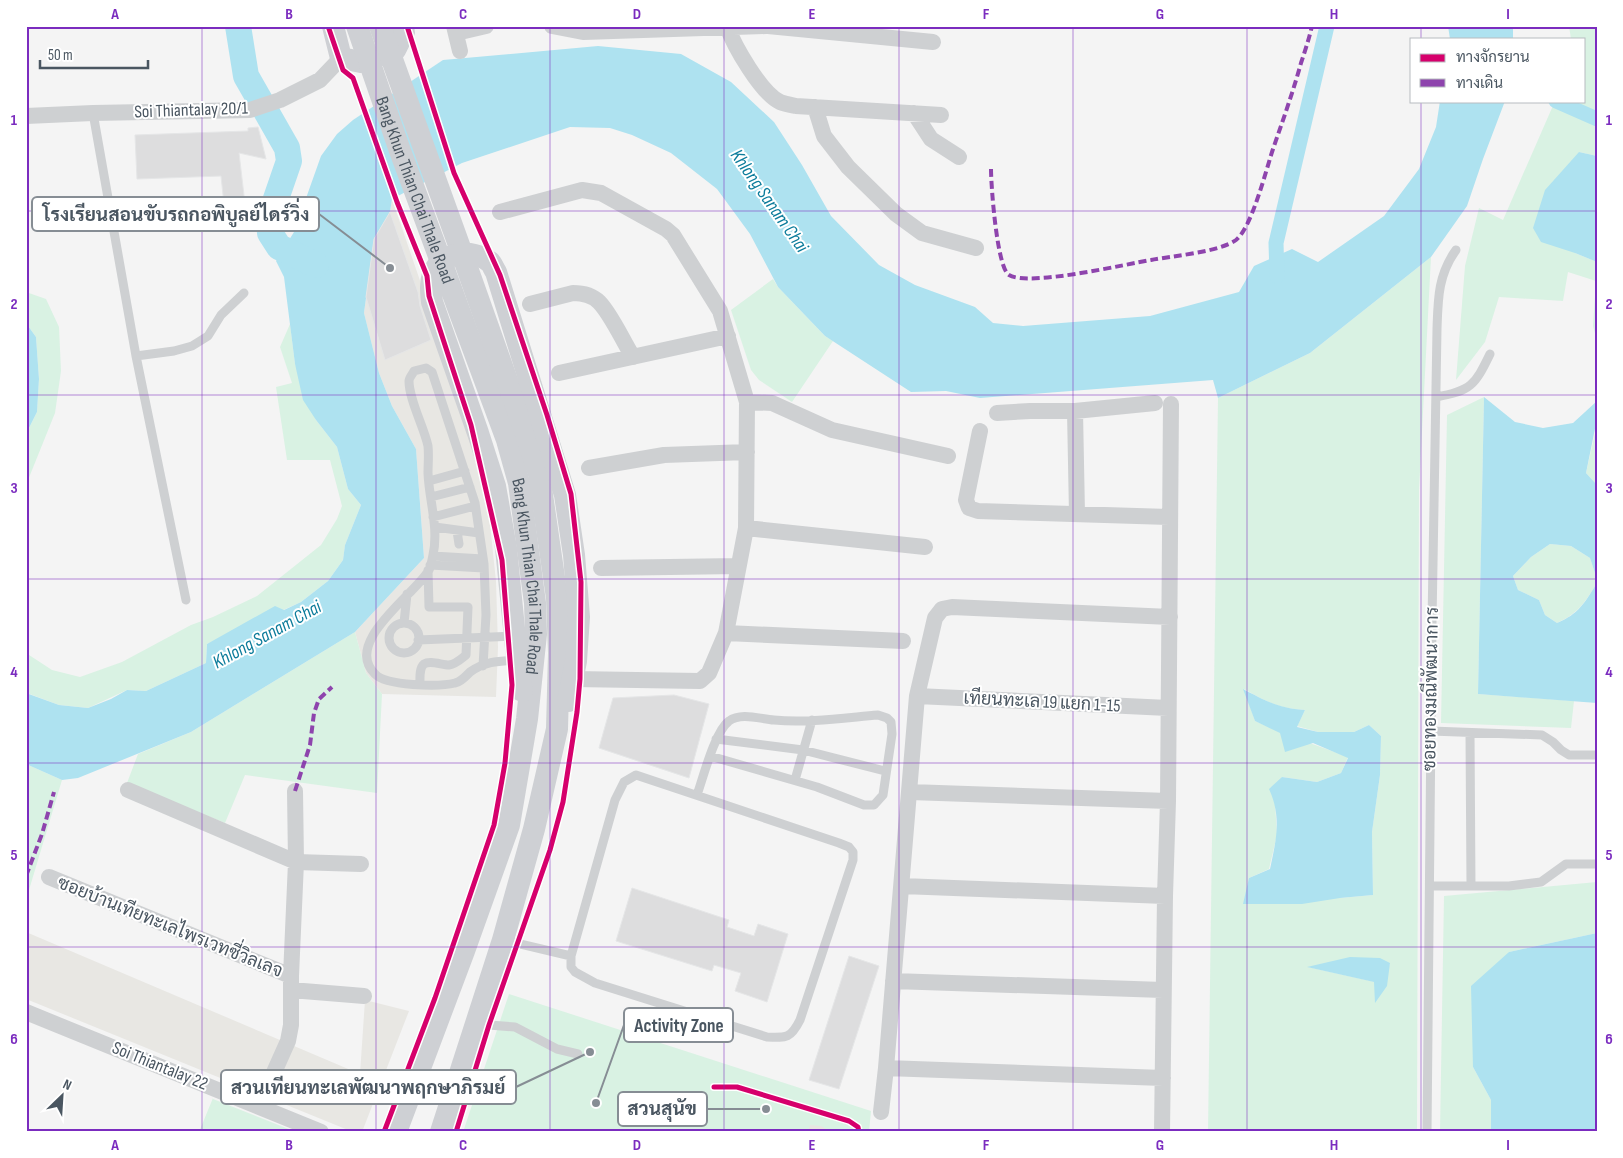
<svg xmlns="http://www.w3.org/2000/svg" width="1623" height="1158" viewBox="0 0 1623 1158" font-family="'Sofia Sans Condensed',Sarabun,sans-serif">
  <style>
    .commercial { fill: #e8e7e3 }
    .green { fill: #d9f2e3; fill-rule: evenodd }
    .sand { fill: #e7e6e1 }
    .water { fill: #aee2f0 }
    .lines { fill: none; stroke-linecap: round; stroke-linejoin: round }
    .canal { stroke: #aee2f0; stroke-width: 15 }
    .river { stroke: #aee2f0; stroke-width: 26 }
    .building { fill: #ddddde; stroke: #e5e6e7 }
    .lane { stroke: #ced0d2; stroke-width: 9 }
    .street { stroke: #ced0d2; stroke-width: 16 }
    .secondary { stroke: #ced0d4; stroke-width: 22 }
    .quiet { stroke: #8e44ad; stroke-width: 4; stroke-dasharray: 8 4; stroke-linecap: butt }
    .cycleway-casing { stroke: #fff; stroke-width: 8 }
    .cycleway { stroke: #d6006c; stroke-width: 5 }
    .grid { fill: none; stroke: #7b2cbf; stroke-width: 1; stroke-opacity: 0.55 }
    .labels { text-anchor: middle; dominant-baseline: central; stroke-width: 4; stroke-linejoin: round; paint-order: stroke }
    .street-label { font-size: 18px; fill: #4a5661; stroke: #fff }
    .water-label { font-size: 19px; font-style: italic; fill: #0c7c9b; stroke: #fff }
    .leader { fill: none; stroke: #868d94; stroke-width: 2 }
    .callout-dot { fill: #868d94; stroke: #fff; stroke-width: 2 }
    .callout { fill: #fff; stroke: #868d94; stroke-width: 2 }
    .callout-label { font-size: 19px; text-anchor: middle; font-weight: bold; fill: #4a5661 }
    .neatline { fill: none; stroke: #7b2cbf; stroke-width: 2 }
    .grid-label { font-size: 16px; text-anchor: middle; font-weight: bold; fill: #7b2cbf }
  </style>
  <rect width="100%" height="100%" fill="#f4f4f4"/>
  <path class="commercial" d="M392,199L451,371L487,496L496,581L498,647L496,697L382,694L366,673L355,632L424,558L416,449L392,406L379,373L364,313L374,239L390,212Z
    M26,932L360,1074L365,1000L409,1011L362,1132H353L26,999Z"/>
  <path class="green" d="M1569,26H1597V156L1579,152L1575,253L1597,262V340L1593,326L1596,281L1568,272L1563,301L1499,297L1485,342L1456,380L1465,266L1479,208L1503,220L1555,101H1584V39H1571Z
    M1431,257L1419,490L1417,1132H1208L1218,398L1310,353ZM1244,689C1267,702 1278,708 1305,710L1297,726L1318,732H1354L1369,725L1381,736L1380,775L1372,832L1373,895L1340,898L1249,878L1269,869L1277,835L1275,802L1282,777L1317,782L1341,773L1348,757C1317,745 1285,735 1255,721ZM1390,964L1375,1002V982L1308,967Z
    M773,279L778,287L825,336L833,341L792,402L759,380L751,370L731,310Z
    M26,292L46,299L59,327L61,371L55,413L26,485V434L37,412L39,379L36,337L26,323Z
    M290,324L295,364L316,420L337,447L348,489L361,505L345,545L343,560L328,581L301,602L207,644L206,663L146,691L127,690L88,708L59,705L27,693L26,653L52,670L80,677L122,662L191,625L213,617L257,596L321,545L337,519L342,506L330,460H287L276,387L292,383L280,347Z
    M1484,397L1478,694L1574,701L1571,728L1441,723L1447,415Z
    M1597,424V485L1586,473Z
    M1550,544L1571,546L1590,558L1597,579V583C1585,602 1579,613 1557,623L1545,615L1539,600L1518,590L1513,576L1531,557Z
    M355,632L366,673L382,694L377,793L245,775L225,823L127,783L138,754L191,732Z
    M26,764L62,780L26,900Z
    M1597,882V933L1509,952L1473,1067L1491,1100V1132H1440L1444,896Z
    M509,994L871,1111L869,1132H463Z
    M213,1098V1099L296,1132H199Z"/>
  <path class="sand" d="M810,1125L821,1126L831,1132H808Z"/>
  <path class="water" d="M1448,26H1513V39H1450Z
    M598,46L681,54L731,82L774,122L802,165L831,216L879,265L915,285L975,307L993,323L1023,326L1150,316L1239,292L1254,266L1292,249L1318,262L1384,216L1419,169L1436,127L1440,101H1505L1483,159L1467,206L1431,257L1310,353L1218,398L1213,380L980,398L946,391L911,392L825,336L778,287L750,234L717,189L671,153L632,135L610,128L570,127L462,163L392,199L390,212L374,239L364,313L379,373L392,406L416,449L424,558L355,632L191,732L78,778L62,780L26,764V693L59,705L88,708L111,699L127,690L146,691L206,663L207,644L275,606L284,610L301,602L328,581L343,560L345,545L361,505L348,489L337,447L316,420L303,400L295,364L284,277L276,261L294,232L321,156L337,134L353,120L443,60Z
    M1579,152L1597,156V262L1575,253L1541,242L1533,228L1545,190Z
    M26,323L36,337L39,379L37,412L26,434Z
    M1484,397L1515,422L1543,428L1573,423L1597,401V419L1586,473L1597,485V579L1590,558L1571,546L1550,544L1531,557L1513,576L1518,590L1539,600L1545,615L1557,623C1579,614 1585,602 1597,583V703L1478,694Z
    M1243,689C1266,701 1278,708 1305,710L1297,727L1318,732H1354L1369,725L1381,736L1380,775L1372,832L1373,895L1340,898L1302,904H1243L1249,878L1270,869C1276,841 1282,817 1269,789L1282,777L1317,782L1341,773L1348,758L1313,743L1285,752L1280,733L1255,721Z
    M1597,933V1132H1491V1100L1473,1067L1471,986L1509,952Z
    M1350,957L1380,958L1390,963L1387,986L1375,1003L1374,982L1307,967Z"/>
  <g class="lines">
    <path class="canal" d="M1556,101L1597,119
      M1277,276L1276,243L1327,26"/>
    <path class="river" d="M238,26L246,76L287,148L289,161L269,219L270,233L279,247L316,265"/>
  </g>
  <path class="building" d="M258,127L266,159L239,153L247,221L226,223L221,176L137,179L135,135L248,131V128Z
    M390,212L418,292L420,306L431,340L385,360L366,297L374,239Z
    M674,695L709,704L689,778L599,748L613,698Z
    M632,888L729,920L727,927L754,936L758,924L788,934L767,1002L735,991L741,973L714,965L712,971L616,941Z
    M849,956L879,966L839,1089L809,1080Z"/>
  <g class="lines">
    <path class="lane" d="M93,113L136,356L186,600
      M136,356L174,351L192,346L208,336L221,315L244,293
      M1436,397C1471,391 1475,385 1490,354
      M429,481L465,471
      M431,497L470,487
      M433,517L475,506
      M435,527L479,533
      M457,531L459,544
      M433,556L483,559
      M430,565L484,568
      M404,623L407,594
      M389 638a15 15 0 1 1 30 0a15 15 0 1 1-30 0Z
      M418,640L514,636
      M483,666L486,615L484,564L475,503L432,372L426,368L414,371C412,375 409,378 409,381C409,400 424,427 428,446C429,455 428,464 428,473C429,500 439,528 433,555C432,560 431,566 429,570C416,594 342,642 375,674C386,686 439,687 455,683C461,682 466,676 470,672C485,661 499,661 517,660
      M420,684C420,679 419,668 424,664C430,660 442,665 449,665C456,664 461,659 466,655L468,607H429L428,570
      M1431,731L1542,735L1553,742L1561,750L1569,755H1597
      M1470,733L1471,886
      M716,739L803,750L885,771
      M795,780L812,720
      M697,795C703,778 715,731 729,721C741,712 760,719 774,720C808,723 843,718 878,715L887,718L891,722L892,734L883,795L874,805H864L817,787L710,756
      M1430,886H1509L1541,882L1566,864H1597
      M503,940L571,956V967L575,972L595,983L767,1037C787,1038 791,1038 800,1020L853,860V852L849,847L839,843L636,775L624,782L615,800L571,956
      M476,1024L515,1027L557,1049L578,1054
      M1427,1132L1432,622L1437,329C1438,299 1438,275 1456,250"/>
    <path class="street" d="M454,26L460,51
      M552,26L583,32L766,26
      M727,26C734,46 761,93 780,102C785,104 791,105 796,106L941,115
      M768,26L933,42
      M456,33L486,26
      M815,107L824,136L848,167L896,214L922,233L976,248
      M914,113L931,139L959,157
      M26,116L93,113L250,110L280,100L320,80L341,58
      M500,212L582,190L601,193L666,229L673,235L720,311L747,402L746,528L726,633L709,673L700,681L573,679
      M530,304L573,293C582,293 592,295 599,302C611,314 623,341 633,357
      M559,373L728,336
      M747,402L772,403L832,430L948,456
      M1075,411L1077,514
      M997,413L1030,411H1075L1155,403
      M980,431L966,500L969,508L978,511L1169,517
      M589,468L664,455L747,452
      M746,528L925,547
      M601,568L738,566
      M726,633L903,641
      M917,696L1168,708
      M128,790L296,862L361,864
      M910,792L1168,801
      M49,877L291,976
      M902,886L1165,896
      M893,981L1163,990
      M291,990L364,996
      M26,1012L321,1132
      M886,1068L1163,1078
      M259,1106L288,1041L291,1025V976L296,862L295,791
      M881,1112L886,1068L917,696L935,618L942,609L952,607L1170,617
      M1162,1132L1165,896L1168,801L1171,404"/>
    <g class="secondary">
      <path d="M333,26L341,58L361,62L395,50L404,32L402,26"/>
      <path id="s1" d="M357,26L399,148L507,440L519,483L535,603L536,634L527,719L509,825L464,951L396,1132"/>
      <path d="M380,26L459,245L526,434L539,474L557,598L559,653L557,729L534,829L503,940L441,1132"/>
      <path d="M522,691L517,658L506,548L495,486L478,433L432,302C431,292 430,284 433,274C441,252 472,248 490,262C492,264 494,269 496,272L565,495L574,555L579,617L576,661L568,701"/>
    </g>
    <path class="quiet" d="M991,169C991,186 997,268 1009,275C1029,287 1126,264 1151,260C1172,256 1220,252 1236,240C1252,227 1266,170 1273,149C1283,120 1293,92 1301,63C1305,51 1309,39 1312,26
      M295,791L310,745L314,713L319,699L332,687
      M26,876L42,834L54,792"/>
    <defs>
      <path id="cycleway" d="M328,26L343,70L353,78L397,202L427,276L429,296L471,425L502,560L512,685L505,763L494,825L435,998L384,1132
        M407,26L454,173L500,275L547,415L571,494L581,582L580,679L577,712L563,802L550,850L489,1025L456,1132
        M714,1087H737L849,1121L858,1127L859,1132"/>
    </defs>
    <use href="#cycleway" class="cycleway-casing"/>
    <use href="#cycleway" class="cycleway"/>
  </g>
  <path class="grid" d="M202,26V1132M376,26V1132M550,26V1132M724,26V1132M899,26V1132M1073,26V1132M1247,26V1132M1421,26V39M1421,101V1132M26,211H1597M26,395H1597M26,579H1597M26,763H1597M26,947H1597"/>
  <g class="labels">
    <g class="street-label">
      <text transform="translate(191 110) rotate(-2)">Soi Thiantalay 20/1</text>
      <text stroke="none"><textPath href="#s1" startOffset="174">Bang Khun Thian Chai Thale Road</textPath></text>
      <text stroke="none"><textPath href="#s1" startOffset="579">Bang Khun Thian Chai Thale Road</textPath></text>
      <text transform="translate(1431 689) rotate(-89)">ซอยทองมณีพัฒนาการ</text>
      <text transform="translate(1042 702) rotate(3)">เทียนทะเล 19 แยก 1-15</text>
      <text transform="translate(170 927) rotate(22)">ซอยบ้านเทียทะเลไพรเวทซี่วิลเลจ</text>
      <text transform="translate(160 1066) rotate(22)">Soi Thiantalay 22</text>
    </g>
    <g class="water-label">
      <text transform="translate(769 201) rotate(55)">Khlong Sanam Chai</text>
      <text transform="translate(267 635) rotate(-29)">Khlong Sanam Chai</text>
    </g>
  </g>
  <path class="leader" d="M390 268L319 214M596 1103L624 1025M590 1052L516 1087M766 1109L707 1109"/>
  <g class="callout-dot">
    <circle cx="390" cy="268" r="5"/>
    <circle cx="596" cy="1103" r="5"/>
    <circle cx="590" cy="1052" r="5"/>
    <circle cx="766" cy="1109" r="5"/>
  </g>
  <g class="callout">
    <rect x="32" y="197" width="287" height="34" rx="5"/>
    <rect x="624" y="1008" width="109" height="34" rx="5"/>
    <rect x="221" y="1070" width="295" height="34" rx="5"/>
    <rect x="618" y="1092" width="89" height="34" rx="5"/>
  </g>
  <g class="callout-label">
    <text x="176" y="221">โรงเรียนสอนขับรถกอพิบูลย์ไดร์วิ่ง</text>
    <text x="679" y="1032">Activity Zone</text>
    <text x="368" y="1094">สวนเทียนทะเลพัฒนาพฤกษาภิรมย์</text>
    <text x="662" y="1115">สวนสุนัข</text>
  </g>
  <rect width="1623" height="1158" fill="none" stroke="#ffffff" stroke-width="55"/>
  <rect x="1410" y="38" width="175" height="65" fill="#ffffff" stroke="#b7bbc0"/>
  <rect x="1420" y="54" width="25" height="8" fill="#d6006c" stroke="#b7bbc0"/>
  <text x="1456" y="62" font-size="15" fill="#4a5661">ทางจักรยาน</text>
  <rect x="1420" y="79" width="25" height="8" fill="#8e44ad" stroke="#b7bbc0"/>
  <text x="1456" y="88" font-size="15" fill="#4a5661">ทางเดิน</text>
  <g transform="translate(62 1096) rotate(25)" stroke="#ffffff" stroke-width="4" paint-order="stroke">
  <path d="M0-4L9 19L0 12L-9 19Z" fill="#4a5661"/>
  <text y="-8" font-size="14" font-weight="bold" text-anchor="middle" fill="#4a5661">N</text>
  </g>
  <path d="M40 60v8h108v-8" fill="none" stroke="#4a5661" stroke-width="2.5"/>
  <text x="48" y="60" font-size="15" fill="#4a5661" stroke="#ffffff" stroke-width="4" paint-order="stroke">50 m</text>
  <rect x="28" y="28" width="1568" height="1102" class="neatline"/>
  <g class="grid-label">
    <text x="115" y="19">A</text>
    <text x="289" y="19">B</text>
    <text x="463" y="19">C</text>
    <text x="637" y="19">D</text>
    <text x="812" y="19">E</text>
    <text x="986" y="19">F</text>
    <text x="1160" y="19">G</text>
    <text x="1334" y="19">H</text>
    <text x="1508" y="19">I</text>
    <text x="14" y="125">1</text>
    <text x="1609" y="125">1</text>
    <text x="14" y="309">2</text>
    <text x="1609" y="309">2</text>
    <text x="14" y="493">3</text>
    <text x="1609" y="493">3</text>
    <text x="14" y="677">4</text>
    <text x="1609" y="677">4</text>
    <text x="14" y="860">5</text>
    <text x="1609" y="860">5</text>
    <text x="14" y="1044">6</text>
    <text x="1609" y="1044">6</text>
    <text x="115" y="1150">A</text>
    <text x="289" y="1150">B</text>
    <text x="463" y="1150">C</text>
    <text x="637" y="1150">D</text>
    <text x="812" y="1150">E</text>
    <text x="986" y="1150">F</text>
    <text x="1160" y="1150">G</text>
    <text x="1334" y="1150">H</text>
    <text x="1508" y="1150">I</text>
  </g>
</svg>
